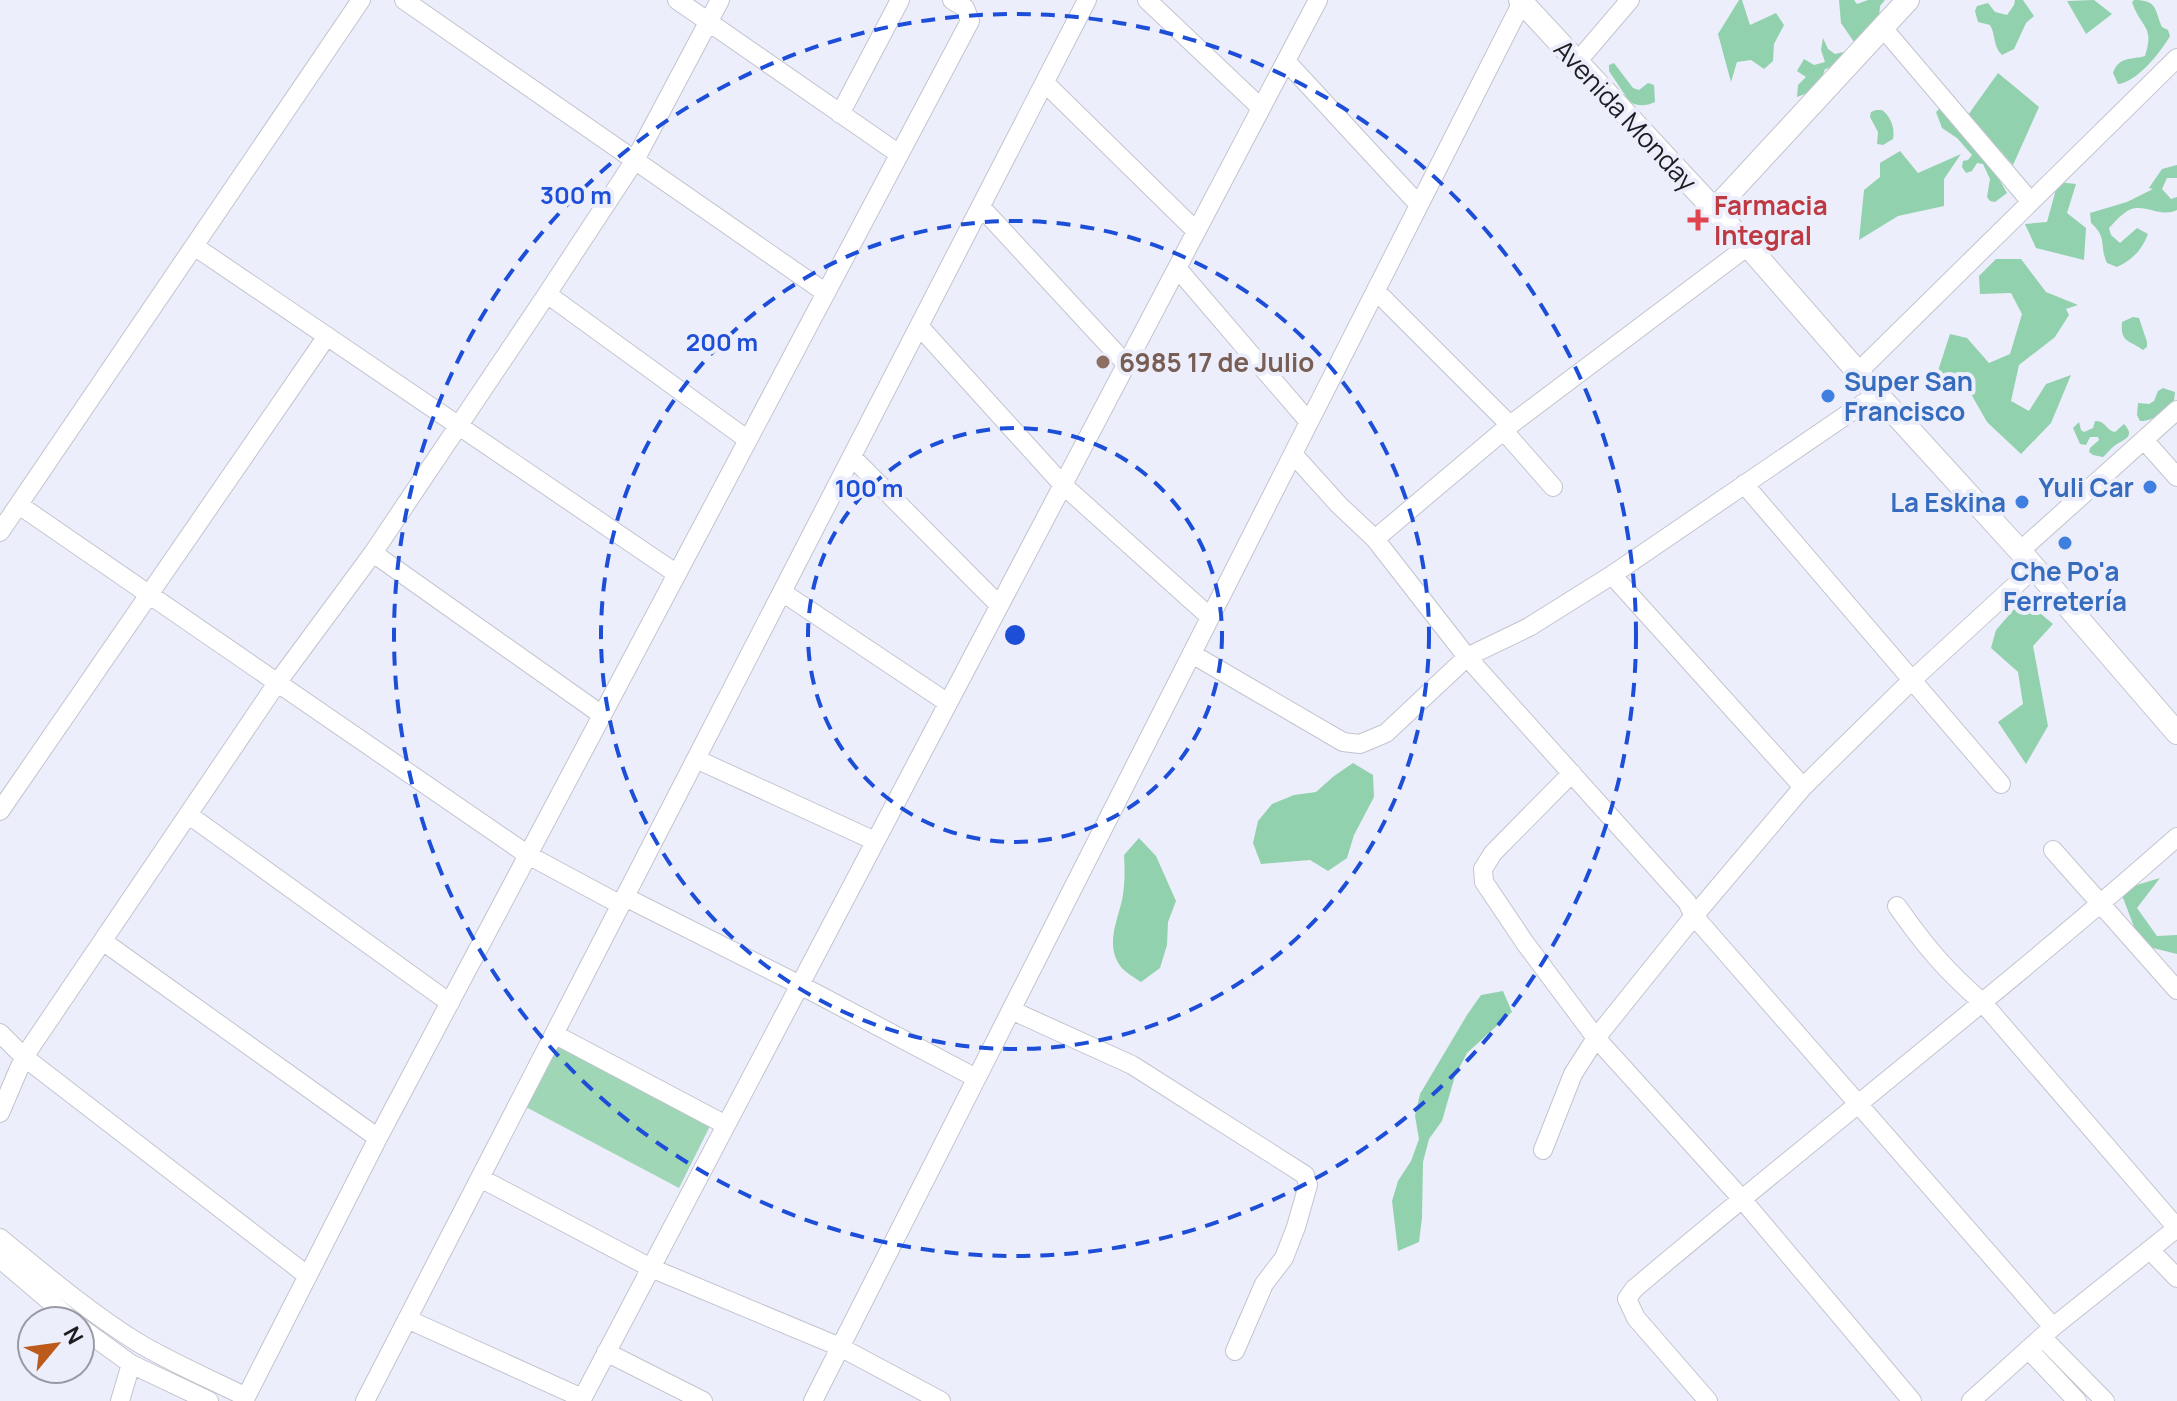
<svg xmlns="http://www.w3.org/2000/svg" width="2177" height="1401" viewBox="0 0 2177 1401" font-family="Manrope,sans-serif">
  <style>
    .green { fill: #9fd6b6 }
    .forest { fill: #92d1ad }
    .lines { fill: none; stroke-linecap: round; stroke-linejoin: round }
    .minor-casing { stroke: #c2c4cf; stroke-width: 20 }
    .major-casing { stroke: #c2c4cf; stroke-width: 24 }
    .minor { stroke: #fff; stroke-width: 18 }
    .major { stroke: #fff; stroke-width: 22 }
    .ring { fill: none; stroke: #1d4ed8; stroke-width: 4; stroke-dasharray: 14 10 }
    .health-dot { fill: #e0444e; stroke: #edeefb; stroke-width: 3 }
    .education-dot { fill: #8d6e63; stroke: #edeefb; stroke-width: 3 }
    .shop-dot { fill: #3f7fe0; stroke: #edeefb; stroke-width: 3 }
    .labels { text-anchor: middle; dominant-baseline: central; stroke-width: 8; stroke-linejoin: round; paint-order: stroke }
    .street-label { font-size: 26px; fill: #1c1d21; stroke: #edeefb }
    .health-label { font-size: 26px; font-weight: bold; fill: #be3a42; stroke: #edeefb; text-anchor: start }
    .education-label { font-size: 26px; font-weight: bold; fill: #785e54; stroke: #edeefb; text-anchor: start }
    .shop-label { font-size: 26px; font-weight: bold; fill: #366cbe; stroke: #edeefb; text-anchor: end }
    .centre { fill: #1d4ed8; stroke: #edeefb; stroke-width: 4 }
    .ring-label { font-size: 24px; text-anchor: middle; font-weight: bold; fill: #1d4ed8; stroke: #edeefb; stroke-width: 8; stroke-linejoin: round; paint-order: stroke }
  </style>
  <rect width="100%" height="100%" fill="#edeefb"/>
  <path class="green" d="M557,1044L711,1124L679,1188L524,1106Z"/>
  <path class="forest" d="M1739,0H1742L1750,25L1776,13L1784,25L1774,44L1773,61L1764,69L1751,60L1737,62L1731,82L1718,34Z
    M1839,0H1854L1857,4L1868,0H1885L1880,6L1879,18L1854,42L1841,23Z
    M2015,0H2023L2034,16L2026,23L2014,49L2002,55C1993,47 1996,35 1990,25L1978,22L1975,11L1977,6L1988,3L1995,12L2007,15L2014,5Z
    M2094,0L2112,14L2086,34L2067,1Z
    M2134,0C2158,0 2154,9 2162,27L2168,30L2170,36C2161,52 2136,83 2118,84L2113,73C2119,56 2131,60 2145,56C2155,25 2141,29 2132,2Z
    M1823,38L1828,49L1835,54L1844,52L1847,64L1825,69L1818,89L1797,97L1798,85L1806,77L1797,71L1804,59L1814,65L1825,62L1821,50Z
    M1614,63L1633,88L1639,90L1648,83L1654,85L1655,102C1647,106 1636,107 1629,101L1609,71V65Z
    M1998,73L2039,107L2013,165L1968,115Z
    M1940,108L1995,172L2007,193L1995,202L1990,201L1987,197L1990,179L1983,164L1977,163L1972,171L1966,173L1962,167L1963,161L1968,160L1972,155L1957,138L1942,128L1936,112Z
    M1876,110H1882C1891,117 1895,128 1893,139L1883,145L1877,144L1878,132L1870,117L1871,112Z
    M1900,151L1918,173L1961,154L1944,179V206L1898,216L1859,240L1864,190L1880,177V163Z
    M2177,165V178H2167L2162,189L2171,199L2177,197V210C2162,217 2151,207 2136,208C2125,209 2116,221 2109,228L2111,235L2120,243L2137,228L2148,234C2142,250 2132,260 2117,267L2107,263C2099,246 2108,238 2091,223L2090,213L2127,202L2153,189L2149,188L2162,169Z
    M2058,182L2076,184L2067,213L2086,228L2084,260L2036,248L2025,224L2047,222Z
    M1996,259H2021L2046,292L2078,305L2066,309L2069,315L2055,337L2019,365L2011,401L2029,411L2046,384L2071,375L2051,423L2021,454L1987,422L1959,373L1936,377L1950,334L1967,338L1989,363L2010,354L2022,314L2011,293L1980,294L1979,276Z
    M2133,317L2139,318L2147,342V347L2143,350C2130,340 2120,343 2122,322Z
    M2163,388L2175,392L2174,401C2168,410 2152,422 2140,421L2137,415L2138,403L2149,404L2154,401L2158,391Z
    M2095,421C2105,420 2107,431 2115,432L2124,424C2137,438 2122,439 2113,447C2109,450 2107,454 2103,457L2093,455L2089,452L2090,448L2099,440L2098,437H2090L2086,445L2080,444L2073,428L2079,422L2081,430L2084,432L2093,428Z
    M2023,599L2053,624L2033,646L2048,726L2026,764L1998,722L2023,704L2018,672L1991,648L1996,630Z
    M1353,763L1373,775L1374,797L1354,835L1347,858L1328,871L1310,860L1261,864L1253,843L1258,821L1272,804L1294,795L1316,792L1334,776Z
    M1139,838L1156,856L1176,901L1168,922L1167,945L1160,968L1141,982C1135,978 1126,973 1121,967C1105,946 1117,922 1122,900C1125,885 1125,870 1124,855Z
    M2160,878L2137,908L2157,936L2177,935V954L2141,945L2120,890Z
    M1503,991L1512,1012L1467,1053L1455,1076L1442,1121L1429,1139L1423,1162L1422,1218L1419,1242L1398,1251L1392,1201L1398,1181L1411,1161L1419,1139L1415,1116L1420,1094L1467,1015L1481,995Z"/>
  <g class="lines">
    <defs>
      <path id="minor" d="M404,0L826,293
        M677,0L899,154
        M1147,0L1261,108
        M1883,28L2031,202
        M1286,61L1419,205
        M1577,62L1630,0
        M1045,83L1196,231
        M840,114L900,0
        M981,207L1126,364
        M194,246L677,574
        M1177,268L1309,422
        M1376,291L1510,425
        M547,294L748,440
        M919,326L1063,485L1210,617
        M1858,372L2177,58
        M1504,431L1553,487
        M2144,440L2177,477
        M1293,454L1339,505L1375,539L1467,657L1687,902L1694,916L2053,1327
        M852,457L999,605
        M1744,484L2001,784
        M19,505L528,855L621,905
        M0,532L361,0
        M1375,539L1510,425L1748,246
        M2020,551L2177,410
        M373,553L602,715
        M1612,575L1803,787
        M782,592L948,703
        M1192,654L1343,742L1360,744L1386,733L1467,657L1529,627L1612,575L1877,394
        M696,759L875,841
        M1572,773L1493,853L1483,869L1484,882L1525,943L1596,1038L1741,1198L1912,1401
        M0,811L327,336
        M189,815L450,1003
        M2053,850L2177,990
        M625,897L800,985L976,1078
        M1897,906C1925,946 1946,971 1983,1003L2177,1228
        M104,942L378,1138
        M1011,1010L1132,1065L1305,1175L1308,1185L1296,1227L1284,1258L1264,1284L1235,1351
        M0,1033L24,1057L308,1276
        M554,1034L726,1125
        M0,1113L24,1057L277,683L373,553L547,294L635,160L720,0
        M1543,1150L1573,1074L1596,1038L1694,916L1803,787L1911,681L2034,568
        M480,1178L651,1268L840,1347L941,1401
        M0,1238C44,1274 89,1312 137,1342C172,1363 210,1379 246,1397
        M2150,1250L2177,1278
        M0,1259L73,1321
        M407,1319L582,1398
        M80,1327L131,1364L209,1401
        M2042,1337L2105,1401
        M2028,1349L2077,1401
        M606,1352L703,1401
        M120,1401L131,1364
        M244,1401L378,1138L970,21L965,8L952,0
        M365,1401L1087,0
        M581,1401L1318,0
        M813,1401L1522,2
        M1708,1401L1636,1318L1627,1299L1634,1289C1814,1137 2000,993 2177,837
        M1971,1401L2053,1327L2177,1228"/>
      <path id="major" d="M1520,0L1748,246L1877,394L2020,551L2177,733
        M1714,210L1908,0"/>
    </defs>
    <use href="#minor" class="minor-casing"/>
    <use href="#major" class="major-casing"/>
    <use href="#minor" class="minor"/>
    <use href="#major" class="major"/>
  </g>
  <g class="ring">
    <circle cx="1015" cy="635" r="207"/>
    <circle cx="1015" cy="635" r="414"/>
    <circle cx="1015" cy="635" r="621"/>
  </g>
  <path class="health-dot" d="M1694 208h8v8h8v8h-8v8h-8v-8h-8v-8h8z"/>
  <circle class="education-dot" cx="1103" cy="362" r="8"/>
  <g class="shop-dot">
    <circle cx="1828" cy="396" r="8"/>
    <circle cx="2150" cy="487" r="8"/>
    <circle cx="2022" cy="502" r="8"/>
    <circle cx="2065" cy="543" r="8"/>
  </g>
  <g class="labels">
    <g class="street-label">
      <text transform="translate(1626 115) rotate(47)">Avenida Monday</text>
    </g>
    <g class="health-label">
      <text x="1714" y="205">Farmacia<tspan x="1714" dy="30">Integral</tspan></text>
    </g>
    <g class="education-label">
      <text x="1119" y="362">6985 17 de Julio</text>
    </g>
    <g class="shop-label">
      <text x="1844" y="381" text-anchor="start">Super San<tspan x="1844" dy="30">Francisco</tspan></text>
      <text x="2134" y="487">Yuli Car</text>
      <text x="2006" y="502">La Eskina</text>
      <text x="2065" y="571" text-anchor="middle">Che Po'a<tspan x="2065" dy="30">Ferretería</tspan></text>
    </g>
  </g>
  <circle cx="1015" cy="635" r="12" class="centre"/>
  <g class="ring-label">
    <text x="576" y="204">300 m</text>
    <text x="722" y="351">200 m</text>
    <text x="869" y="497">100 m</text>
  </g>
  <g transform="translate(56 1345) rotate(61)"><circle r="38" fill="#edeefb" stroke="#999aa4" stroke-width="2"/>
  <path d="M0-6L14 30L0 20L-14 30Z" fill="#bc5a1c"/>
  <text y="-12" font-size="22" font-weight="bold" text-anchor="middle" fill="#1c1d21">N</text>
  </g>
</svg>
